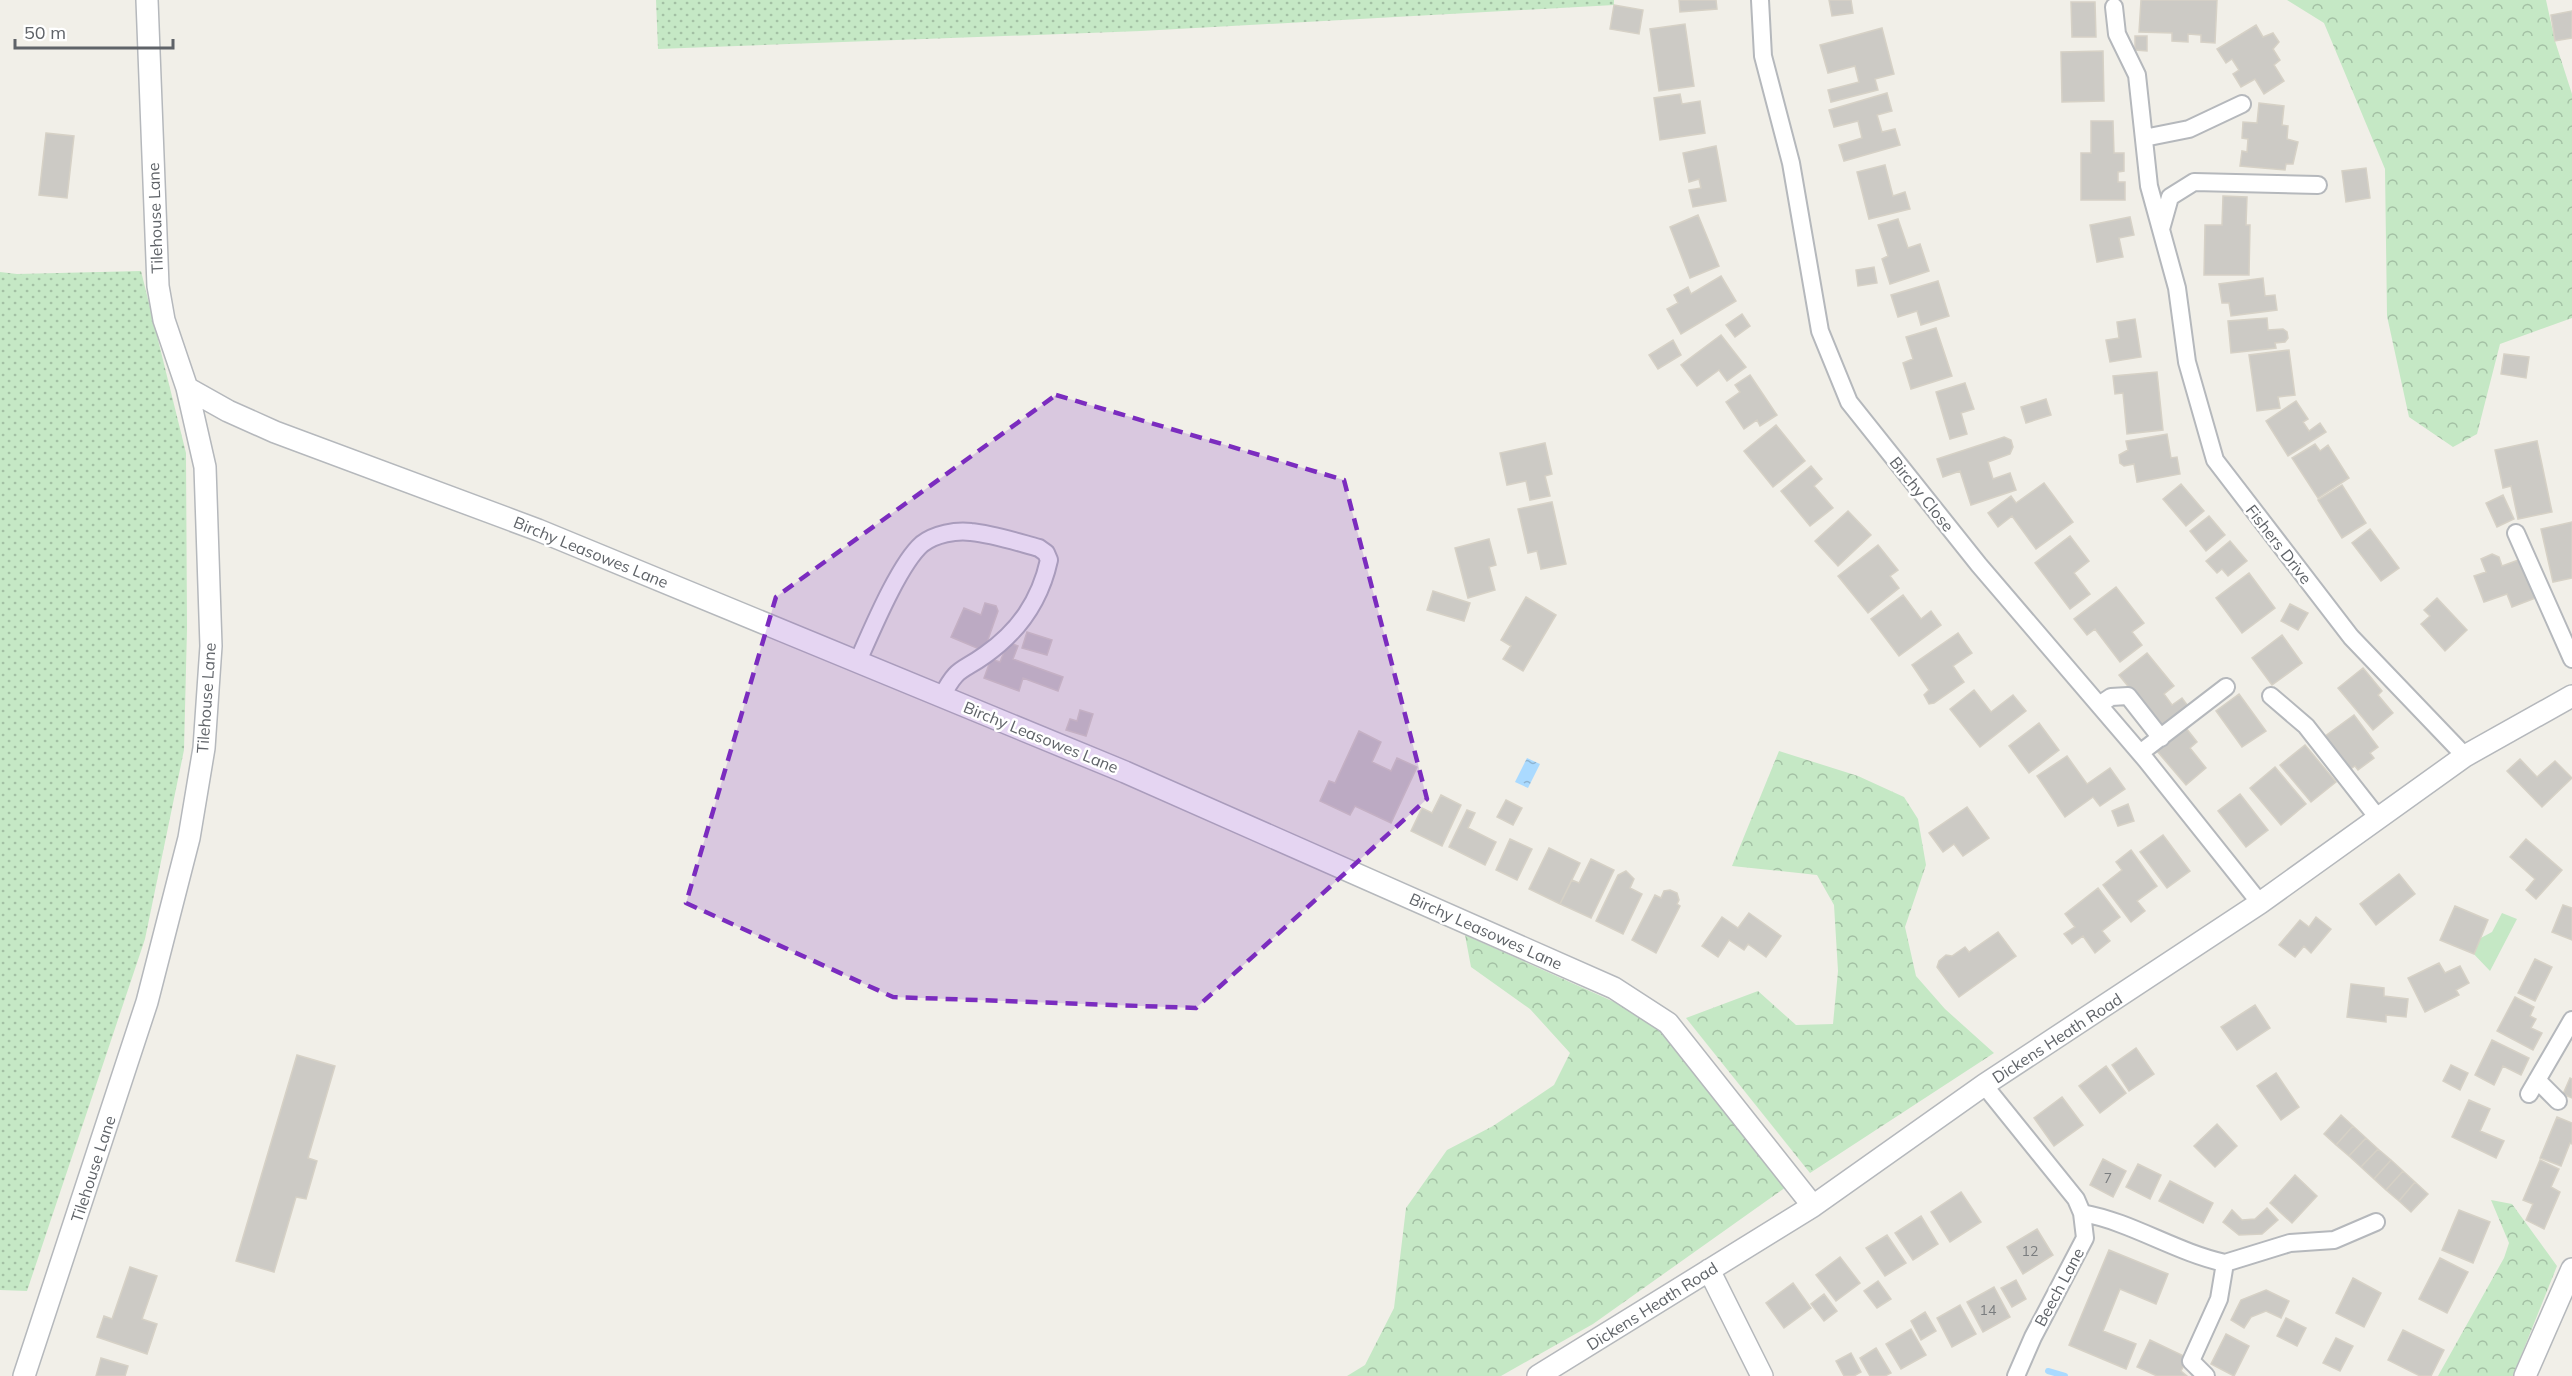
<svg xmlns="http://www.w3.org/2000/svg" width="2572" height="1376" viewBox="0 0 2572 1376" font-family="Mulish,sans-serif">
  <style>
    .grass { fill: url(#grass-dots) }
    .forest { fill: url(#forest-crowns) }
    .garden { fill: #c5e8c5 }
    .water { fill: url(#water-ripples) }
    .lines { fill: none; stroke-linecap: round; stroke-linejoin: round }
    .stream { stroke: #aadaff; stroke-width: 6 }
    .building { fill: #cccac5; stroke: #d6d1c6; stroke-width: 1.5 }
    .minor-casing { stroke: #b5b8bc; stroke-width: 20 }
    .tertiary-casing { stroke: #b5b8bc; stroke-width: 24 }
    .minor { stroke: #fff; stroke-width: 16 }
    .tertiary { stroke: #fff; stroke-width: 21 }
    .marked { fill: #7b2cbf; fill-opacity: 0.2; stroke: #7b2cbf; stroke-width: 4.5; stroke-dasharray: 12 8; stroke-linejoin: round }
    .labels { text-anchor: middle; dominant-baseline: central; stroke-width: 5; stroke-linejoin: round; paint-order: stroke }
    .number-label { font-size: 14px; fill: #7a7d7f }
    .street-label { font-size: 16px; fill: #5f6368; stroke: #fff }
  </style>
  <defs>
    <pattern id="grass-dots" width="8" height="8" patternUnits="userSpaceOnUse" patternTransform="scale(1.5)"><rect width="8" height="8" fill="#c5e8c5"/><path d="M2 2h.1M6 6h.1" fill="none" stroke="#a3c0a4" stroke-width="1.8" stroke-linecap="round"/></pattern>
    <pattern id="forest-crowns" width="20" height="18" patternUnits="userSpaceOnUse" patternTransform="scale(1.5)"><rect width="20" height="18" fill="#c5e8c5"/><path d="M2 6a3 3 0 1 1 6 0M12 15a3 3 0 1 1 6 0" fill="none" stroke="#a3c0a4"/></pattern>
    <pattern id="water-ripples" width="26" height="14" patternUnits="userSpaceOnUse" patternTransform="scale(1.5)"><rect width="26" height="14" fill="#aadaff"/><path d="M2 4q2-2 4 0t4 0M15 11q2-2 4 0t4 0" fill="none" stroke="#8eb4d2"/></pattern>
  </defs>
  <rect width="100%" height="100%" fill="#f1efe8"/>
  <path class="grass" d="M656,0H1614V5L1141,31L658,49Z
    M141,271L186,453L187,629L184,750L145,939L27,1291L0,1290V272L17,274Z"/>
  <path class="forest" d="M2287,0H2546L2555,41L2572,94V318L2500,344L2477,434L2453,447L2409,417L2387,316L2385,169L2324,23Z
    M1779,751L1858,776L1904,797L1918,819L1926,865L1905,927L1916,976L1945,1009L1994,1053L1810,1173L1686,1018L1758,991L1796,1025L1833,1024L1838,971L1834,905L1817,875L1732,866Z
    M1465,935L1650,1018L1786,1187L1593,1324L1501,1376H1347L1365,1365L1394,1308L1406,1208L1447,1150L1493,1126L1554,1085L1570,1053L1530,1009L1471,967Z
    M2491,1200L2512,1204L2557,1266L2513,1376H2438L2504,1258L2509,1243Z"/>
  <path class="garden" d="M2502,913L2517,919L2490,971L2470,950L2477,940L2492,932Z"/>
  <path class="water" d="M1527,758L1540,764L1528,788L1515,782Z"/>
  <g class="lines">
    <path class="stream" d="M2048,1371L2065,1376"/>
  </g>
  <path class="building" d="M1679,0H1716L1717,9L1680,12Z
    M1829,0H1851L1853,13L1832,16Z
    M2141,0H2217L2215,43L2201,42V35L2188,34V42L2172,41V33L2139,32Z
    M2071,2H2095L2096,37H2072Z
    M1614,5L1643,10L1639,34L1610,29Z
    M2572,11V38L2555,41L2551,15Z
    M1685,24L1694,86L1659,91L1650,29Z
    M2256,25L2263,37L2273,33L2279,42L2273,49L2280,60L2274,65L2284,81L2264,94L2255,79L2241,87L2233,74L2239,70L2232,59L2226,63L2217,49Z
    M1882,28L1894,74L1875,79L1878,90L1831,102L1828,90L1859,82L1855,66L1828,73L1820,45Z
    M2135,36H2147V51L2135,50Z
    M2103,51L2104,101L2062,102L2061,52Z
    M1887,93L1892,111L1877,115L1882,132L1895,129L1900,145L1844,161L1839,145L1862,138L1858,121L1834,127L1829,110Z
    M1680,94L1682,104L1700,101L1705,133L1660,140L1654,98Z
    M2259,103L2284,106L2282,125L2288,126L2287,139L2298,142L2293,164H2286L2285,170L2240,166L2242,151L2247,152L2248,139L2242,138L2243,122L2257,123Z
    M2091,121H2113L2114,153H2124V171L2118,172V182H2125V200H2081V153H2091Z
    M46,133L74,136L67,198L39,195Z
    M1716,146L1726,201L1693,207L1689,190L1701,188L1699,179L1689,182L1683,153Z
    M1885,165L1893,196L1905,192L1910,209L1869,219L1857,172Z
    M2366,168L2370,198L2346,202L2342,171Z
    M2223,196L2247,197L2246,225H2250L2249,275H2204L2205,225H2222Z
    M1698,215L1719,266L1690,278L1670,227Z
    M2130,217L2134,235L2119,238L2123,257L2097,262L2090,225Z
    M1898,219L1908,248L1920,244L1929,271L1890,284L1882,259L1888,256L1878,225Z
    M1874,267L1877,283L1858,286L1856,270Z
    M1721,276L1736,301L1681,334L1667,309L1678,303L1674,295L1688,287L1691,294Z
    M2263,278L2265,296L2275,295L2277,310L2231,316L2229,303H2222L2219,284Z
    M1938,281L1949,316L1921,325L1917,311L1898,317L1891,295Z
    M1742,314L1750,326L1735,337L1726,325Z
    M2267,318L2268,330L2283,329L2287,332L2288,338L2285,342L2275,343L2276,348L2231,353L2228,321Z
    M2135,319L2141,357L2110,362L2106,340L2119,338L2117,322Z
    M1936,328L1952,376L1911,389L1903,363L1913,359L1906,337Z
    M1721,335L1746,367L1727,381L1719,370L1697,386L1681,365Z
    M1673,340L1681,355L1658,369L1649,355Z
    M2289,350L2295,395L2278,397L2280,408L2257,411L2249,355Z
    M2504,354L2529,357L2526,378L2501,374Z
    M2157,372L2163,430L2127,434L2123,393L2115,394L2113,376Z
    M1750,375L1777,415L1760,426L1757,420L1744,429L1726,402L1740,392L1735,385Z
    M1965,383L1974,409L1961,413L1967,434L1950,439L1936,392Z
    M2046,399L2051,415L2026,423L2021,407Z
    M2296,401L2308,419L2303,422L2309,431L2320,423L2326,432L2288,456L2266,421Z
    M1776,425L1805,461L1773,487L1744,451Z
    M2167,434L2171,458L2177,457L2180,474L2137,482L2134,464L2124,466L2120,463L2119,455L2128,450L2126,441Z
    M2004,437L2011,440L2013,447L2010,454L1988,462L1993,479L2010,473L2016,490L1971,505L1960,471L1943,477L1937,459Z
    M2537,441L2552,512L2518,519L2511,486L2503,488L2495,450Z
    M1545,443L1552,474L1545,476L1550,496L1530,500L1526,481L1507,485L1500,453Z
    M2315,444L2320,451L2328,445L2349,478L2318,498L2292,458Z
    M1811,466L1822,479L1814,486L1833,508L1810,526L1781,491Z
    M2044,483L2073,522L2036,549L2012,516L1998,527L1988,513L2011,496L2016,503Z
    M2181,484L2204,511L2186,526L2163,499Z
    M2342,485L2366,523L2342,538L2318,500Z
    M2503,495L2514,519L2497,527L2486,503Z
    M1552,502L1566,564L1541,569L1537,551L1528,553L1518,509Z
    M1848,511L1871,535L1838,566L1815,541Z
    M2209,516L2225,535L2206,551L2190,531Z
    M2572,522V578L2553,582L2541,529Z
    M2370,529L2399,568L2381,581L2352,543Z
    M2070,536L2089,561L2074,573L2090,594L2070,609L2035,563Z
    M1489,539L1496,565L1489,567L1495,590L1468,598L1455,548Z
    M2230,541L2247,561L2228,576L2222,569L2217,573L2206,561Z
    M1878,545L1898,570L1890,576L1899,588L1868,613L1838,576Z
    M2492,554L2499,557L2502,566L2524,558L2538,597L2512,607L2507,594L2484,602L2474,576L2486,572L2481,559Z
    M2249,573L2275,608L2242,633L2216,598Z
    M2116,587L2144,623L2132,632L2142,645L2120,662L2095,629L2087,635L2074,619Z
    M1433,591L1470,603L1464,621L1427,610Z
    M1903,595L1921,619L1931,611L1941,625L1899,656L1871,619Z
    M1526,597L1556,615L1523,671L1503,659L1511,646L1501,640Z
    M2437,598L2467,630L2445,651L2421,624L2430,616L2424,610Z
    M985,603L996,606L998,611L984,651L951,637L964,608L981,615Z
    M2290,604L2308,613L2298,630L2281,621Z
    M1027,632L1052,640L1047,655L1022,648Z
    M1958,633L1972,653L1953,666L1964,682L1934,703L1929,704L1924,695L1929,690L1912,665Z
    M2282,635L2302,663L2272,685L2252,658Z
    M1008,642L1018,646L1013,659L1063,677L1058,691L1023,678L1019,691L984,678L991,659L1000,662Z
    M2147,653L2174,686L2164,694L2172,705L2182,698L2188,706L2161,727L2119,675Z
    M2363,668L2382,691L2378,695L2393,713L2373,730L2338,688Z
    M1974,690L1991,712L2013,695L2026,711L1980,747L1950,709Z
    M2239,694L2266,731L2242,747L2216,711Z
    M1080,710L1093,714L1086,736L1066,730L1070,719L1077,721Z
    M2354,715L2378,747L2370,753L2374,758L2358,770L2355,766L2349,770L2324,737Z
    M2039,723L2059,750L2029,773L2009,746Z
    M2186,728L2197,742L2190,748L2206,768L2186,785L2157,751Z
    M1359,731L1381,742L1372,762L1391,771L1397,758L1417,767L1391,823L1355,806L1350,815L1320,801L1329,781L1335,783Z
    M2305,745L2336,782L2311,802L2280,765Z
    M2067,756L2087,784L2110,768L2125,789L2100,806L2093,797L2065,817L2037,776Z
    M2520,759L2537,777L2555,761L2572,778L2542,807L2507,771Z
    M2275,767L2306,804L2281,825L2250,788Z
    M2240,794L2268,830L2246,847L2218,811Z
    M1441,795L1461,805L1442,846L1411,831L1422,808L1432,813Z
    M1506,800L1522,808L1513,825L1497,817Z
    M2128,804L2134,821L2118,826L2112,811Z
    M1967,807L1989,838L1963,856L1954,844L1943,852L1929,833Z
    M1467,810L1475,813L1468,828L1496,842L1485,865L1449,847Z
    M2163,835L2190,871L2167,888L2140,852Z
    M1510,839L1532,849L1517,880L1496,870Z
    M2526,839L2562,870L2536,899L2526,890L2535,879L2510,857Z
    M1549,848L1580,863L1560,904L1529,889Z
    M2131,850L2157,886L2137,901L2145,911L2131,922L2103,885L2122,870L2116,862Z
    M1591,859L1614,870L1591,918L1560,904L1572,880L1579,883Z
    M1626,871L1634,879L1630,888L1642,894L1623,934L1596,921L1618,875Z
    M2399,874L2415,894L2376,925L2360,904Z
    M2098,888L2120,917L2102,931L2110,941L2095,953L2083,936L2072,944L2064,934L2075,927L2065,914Z
    M1670,890L1677,893L1679,900L1677,904L1680,906L1656,953L1632,940L1655,895L1661,898L1664,891Z
    M2563,905L2572,908V940L2552,932Z
    M2455,906L2488,920L2474,954L2440,940Z
    M1749,913L1781,936L1766,957L1748,944L1744,950L1729,940L1718,957L1702,946L1722,917L1738,928Z
    M2316,917L2331,929L2311,953L2304,946L2295,957L2279,945L2300,920L2309,927Z
    M1998,932L2016,956L1959,997L1937,967L1939,961L1946,955L1952,956L1965,947L1969,952Z
    M2535,959L2552,967L2535,1001L2518,993Z
    M2439,963L2445,973L2460,966L2469,983L2456,990L2459,995L2425,1012L2408,978Z
    M2351,984L2384,988V996L2408,999L2406,1017L2386,1015V1022L2347,1017Z
    M2515,997L2534,1007L2530,1016L2536,1019L2531,1028L2542,1033L2533,1050L2497,1031Z
    M2255,1005L2270,1028L2237,1050L2221,1027Z
    M2492,1040L2529,1058L2521,1075L2503,1066L2494,1085L2475,1075Z
    M2136,1048L2154,1074L2129,1091L2112,1065Z
    M297,1055L335,1066L308,1158L317,1161L306,1199L296,1197L274,1272L236,1261Z
    M2451,1065L2468,1073L2460,1090L2443,1081Z
    M2106,1066L2126,1093L2100,1113L2079,1086Z
    M2276,1073L2299,1107L2281,1120L2257,1086Z
    M2570,1078L2572,1079V1098L2563,1094Z
    M2062,1097L2083,1125L2054,1146L2034,1118Z
    M2469,1100L2490,1109L2480,1131L2504,1141L2496,1158L2452,1137Z
    M2341,1115L2353,1126L2336,1145L2324,1134Z
    M2557,1117L2572,1123V1144L2570,1143L2561,1166L2540,1158Z
    M2217,1124L2237,1146L2215,1167L2194,1146Z
    M2353,1126L2366,1138L2349,1156L2336,1145Z
    M2366,1138L2378,1149L2361,1167L2349,1156Z
    M2378,1149L2391,1160L2374,1179L2361,1167Z
    M2103,1159L2126,1171L2113,1197L2090,1185Z
    M2391,1160L2403,1171L2386,1190L2374,1179Z
    M2540,1160L2559,1169L2551,1187L2560,1192L2544,1229L2526,1220L2533,1204L2523,1200Z
    M2138,1164L2161,1175L2150,1199L2126,1187Z
    M2403,1171L2415,1182L2399,1201L2386,1190Z
    M2295,1175L2317,1196L2292,1223L2270,1203Z
    M2170,1181L2213,1203L2203,1223L2159,1201Z
    M2415,1182L2428,1194L2411,1212L2399,1201Z
    M1961,1192L1981,1222L1950,1242L1931,1212Z
    M2267,1208L2278,1220L2262,1234L2239,1235L2223,1222L2232,1210L2242,1220L2255,1219Z
    M2459,1210L2490,1222L2473,1263L2442,1250Z
    M1921,1216L1938,1244L1913,1260L1895,1233Z
    M2037,1229L2053,1255L2023,1274L2007,1247Z
    M1887,1235L1906,1263L1885,1276L1866,1248Z
    M2109,1250L2168,1274L2156,1304L2120,1289L2103,1331L2136,1344L2126,1369L2069,1345Z
    M1840,1257L1860,1283L1836,1301L1816,1275Z
    M2440,1258L2468,1272L2447,1313L2419,1299Z
    M130,1267L157,1276L142,1319L157,1324L147,1354L97,1337L104,1316L112,1319Z
    M2353,1278L2381,1293L2364,1327L2336,1313Z
    M2016,1280L2026,1299L2012,1307L2001,1288Z
    M1878,1281L1891,1299L1877,1308L1864,1291Z
    M1793,1283L1811,1308L1784,1328L1766,1303Z
    M1994,1287L2010,1317L1983,1332L1967,1302Z
    M2266,1290L2289,1301L2281,1318L2266,1311L2251,1317L2244,1328L2231,1320L2241,1300Z
    M1824,1294L1837,1311L1824,1321L1811,1304Z
    M1960,1305L1976,1334L1952,1347L1937,1318Z
    M1925,1312L1936,1331L1921,1340L1911,1321Z
    M2286,1318L2306,1328L2297,1346L2277,1336Z
    M1911,1329L1926,1355L1901,1369L1886,1344Z
    M2403,1330L2444,1350L2431,1376H2420L2388,1360Z
    M2226,1334L2249,1346L2234,1376L2211,1364Z
    M2336,1338L2353,1346L2340,1371L2323,1363Z
    M2150,1340L2188,1358L2181,1371L2187,1376H2157L2137,1367Z
    M1876,1348L1891,1373L1885,1376H1870L1860,1358Z
    M1851,1353L1861,1372L1854,1376H1844L1836,1361Z
    M101,1358L128,1366L125,1376H96Z"/>
  <g class="lines">
    <defs>
      <path id="minor" d="M1760,0L1763,56L1791,163L1820,331L1849,402L1979,565L2146,760L2260,903
        M2114,7L2117,34L2137,75L2149,186L2177,288L2187,362L2215,460L2351,637L2465,756
        M2144,138L2189,129L2242,104
        M2161,229L2170,197L2194,182L2318,185
        M2516,533L2572,659
        M858,661C871,632 899,564 922,544C935,534 956,530 971,532C993,534 1017,542 1039,548L1046,553L1049,560C1040,601 1019,631 985,655C960,673 958,666 942,696
        M2271,696L2306,726L2378,818
        M2099,705L2111,697L2128,696L2161,738
        M2140,753L2226,687
        M2537,1080L2558,1101
        M1984,1085L2076,1199L2082,1213L2085,1238L2033,1337L2016,1376
        M2529,1094L2572,1020
        M2082,1213C2132,1222 2175,1252 2225,1263
        M2206,1376L2191,1361L2219,1299L2225,1263L2290,1243L2334,1240L2376,1222"/>
      <path id="tertiary" d="M187,388L228,411L275,432L538,530L1125,772L1614,988L1668,1023L1813,1206
        M1709,1270L1762,1376
        M24,1376L147,1002L189,838L204,748L211,646L205,467L187,388L164,320L158,286L147,0
        M1538,1376L1813,1206L1984,1085L2260,903L2465,756L2572,696
        M2525,1376L2572,1269"/>
    </defs>
    <use href="#minor" class="minor-casing"/>
    <use href="#tertiary" class="tertiary-casing"/>
    <use href="#minor" class="minor"/>
    <use href="#tertiary" class="tertiary"/>
  </g>
  <path class="marked" d="M1056,395L1344,480L1427,799L1196,1008L893,997L686,903L776,597Z"/>
  <g class="labels">
    <g class="number-label">
      <text x="2108" y="1178">7</text>
      <text x="2030" y="1251">12</text>
      <text x="1988" y="1310">14</text>
    </g>
    <g class="street-label">
      <text transform="translate(155 218) rotate(-92)">Tilehouse Lane</text>
      <text transform="translate(1922 494) rotate(51)">Birchy Close</text>
      <text transform="translate(2279 544) rotate(52)">Fishers Drive</text>
      <text transform="translate(591 552) rotate(22)">Birchy Leasowes Lane</text>
      <text transform="translate(206 698) rotate(-86)">Tilehouse Lane</text>
      <text transform="translate(1041 737) rotate(22)">Birchy Leasowes Lane</text>
      <text transform="translate(1486 931) rotate(24)">Birchy Leasowes Lane</text>
      <text transform="translate(2057 1038) rotate(-33)">Dickens Heath Road</text>
      <text transform="translate(93 1169) rotate(-72)">Tilehouse Lane</text>
      <text transform="translate(2059 1287) rotate(-62)">Beech Lane</text>
      <text transform="translate(1652 1306) rotate(-32)">Dickens Heath Road</text>
    </g>
  </g>
  <path d="M15 39v9h158v-9" fill="none" stroke="#5f6368" stroke-width="3"/>
  <text x="24" y="39" font-size="18" fill="#5f6368" stroke="#ffffff" stroke-width="4.5" paint-order="stroke">50 m</text>
</svg>
